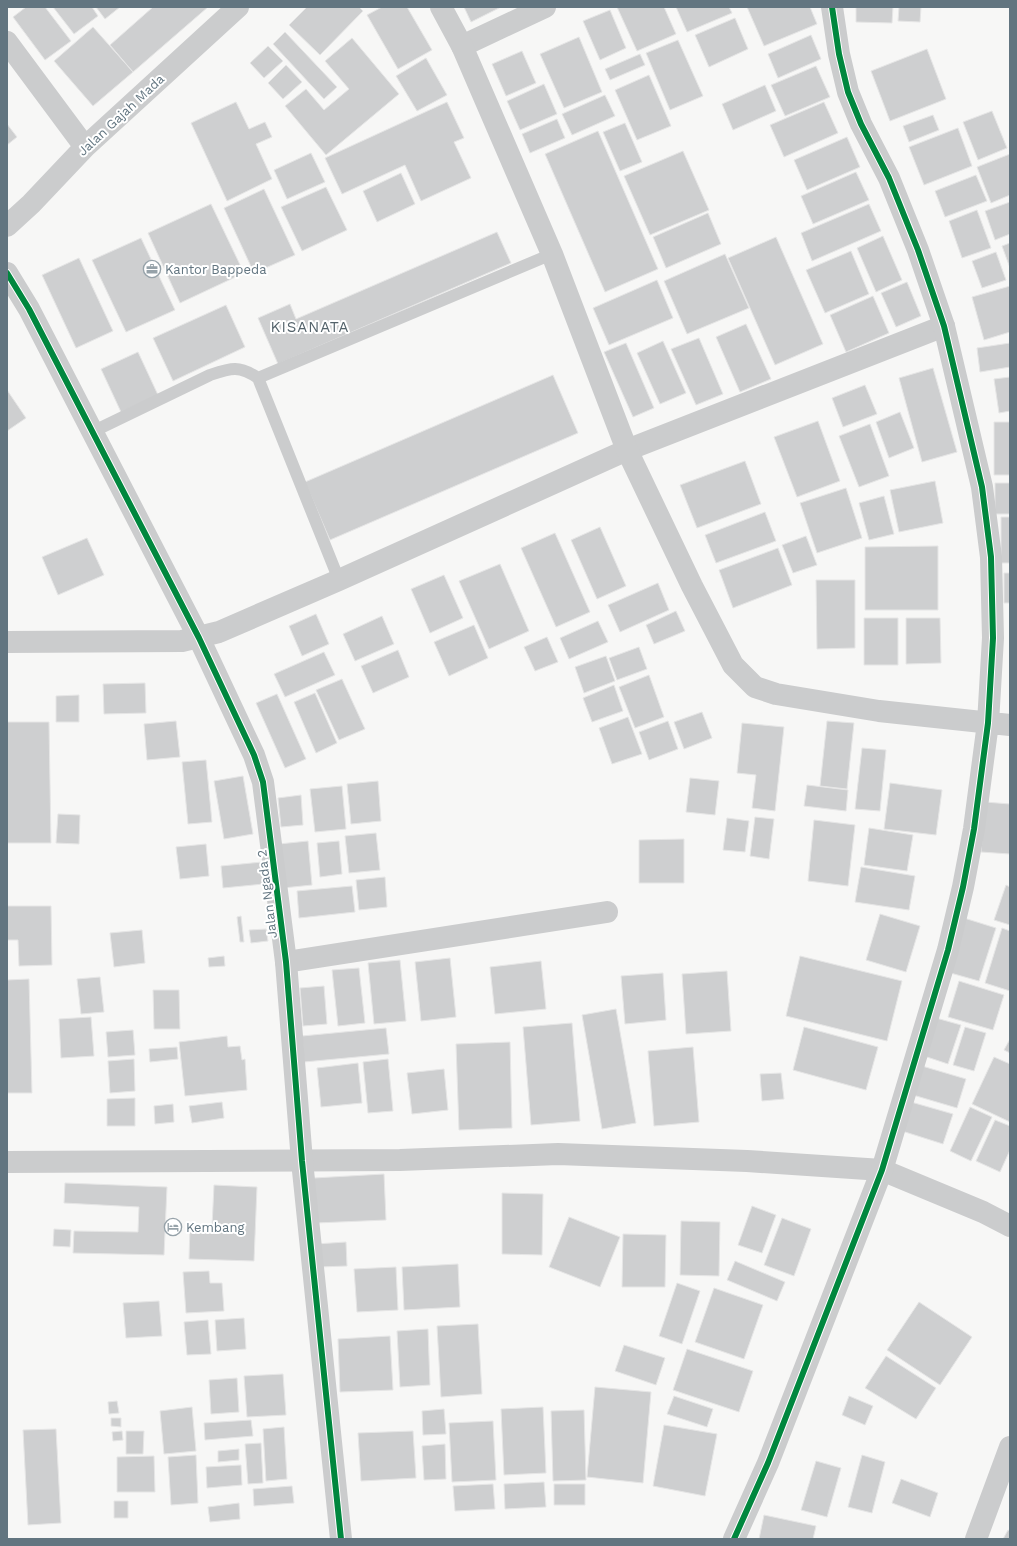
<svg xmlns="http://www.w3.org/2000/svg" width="1017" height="1546" viewBox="0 0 1017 1546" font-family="'Work Sans',sans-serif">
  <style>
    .building { fill: #cecfd0; stroke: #e6e6e6 }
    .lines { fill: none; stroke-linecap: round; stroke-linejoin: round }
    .service { stroke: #cbcccd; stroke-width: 12 }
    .minor { stroke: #cbcccd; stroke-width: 22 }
    .tertiary { stroke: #cbcccd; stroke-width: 22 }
    .cycleway-casing { stroke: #fff; stroke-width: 8 }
    .cycleway { stroke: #00873e; stroke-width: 6 }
    .labels { text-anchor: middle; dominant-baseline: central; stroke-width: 4; stroke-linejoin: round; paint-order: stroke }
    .street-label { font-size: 13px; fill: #627580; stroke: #fff }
    .poi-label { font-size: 13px; fill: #627580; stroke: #fff; text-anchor: start }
    .quarter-label { font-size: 15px; letter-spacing: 1px; fill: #54636b; stroke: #fff }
  </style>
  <rect width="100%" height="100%" fill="#f7f7f6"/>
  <path class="building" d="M26,7H45L71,41L45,60L13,17Z
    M53,7H92L98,16L74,34Z
    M96,7H120L105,19Z
    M153,7H208L133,72L110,45Z
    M307,7H359L363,11L320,55L289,25Z
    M382,7H407L432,50L398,69L367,15Z
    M464,7H501L471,22Z
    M617,7H664L676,34L637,51Z
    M676,7H729L732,13L687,32Z
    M747,7H810L817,24L764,46Z
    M856,7H893L892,23L856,22Z
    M899,7H921L920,22L898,21Z
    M610,10L626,48L600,60L583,21Z
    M735,18L748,49L709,67L695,35Z
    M93,27L133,72L93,106L54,61Z
    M285,32L337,87L324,99L273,44Z
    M811,35L821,59L778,78L768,54Z
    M579,37L602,92L564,108L540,54Z
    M352,38L399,94L326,155L285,106L306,89L324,110L349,89L325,61Z
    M678,40L703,96L670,110L646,53Z
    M268,46L283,61L264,78L250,63Z
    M927,49L946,99L890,121L871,71Z
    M522,51L536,83L506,96L492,64Z
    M640,54L645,65L610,80L605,69Z
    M426,58L447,95L417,111L396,76Z
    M286,65L302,82L283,99L268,83Z
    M816,66L830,97L785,116L771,85Z
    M649,75L671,126L637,140L615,90Z
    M544,84L557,114L520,130L507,101Z
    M765,85L776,111L733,130L722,104Z
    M605,95L615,116L572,135L562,114Z
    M236,102L249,129L265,122L272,137L256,144L272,179L227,201L191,123Z
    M447,102L464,138L454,142L471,178L421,201L405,165L342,194L325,158Z
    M824,102L838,133L784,157L770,125Z
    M992,111L1007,148L978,160L963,122Z
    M933,115L939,130L909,142L903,126Z
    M557,119L565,138L530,153L522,134Z
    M625,123L642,162L620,171L603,132Z
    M7,124L17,137L7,145Z
    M958,128L972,166L924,185L909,147Z
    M598,131L658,269L605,292L545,154Z
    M847,137L860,167L807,190L794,160Z
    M683,151L709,210L650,235L624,176Z
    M311,153L325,182L287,199L274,170Z
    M1010,154V195L991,203L977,167Z
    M856,172L869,200L813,224L801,196Z
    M401,173L415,204L377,222L363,191Z
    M976,175L987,201L945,217L935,191Z
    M326,187L347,230L302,251L281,207Z
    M264,189L295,255L254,273L224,208Z
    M1010,202V234L995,240L985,211Z
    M211,204L244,273L180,303L148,233Z
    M869,204L881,231L812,261L801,233Z
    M977,210L991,248L962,258L949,221Z
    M708,213L721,244L666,268L653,237Z
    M497,232L511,263L278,364L258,318L290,304L296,319Z
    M883,236L902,280L876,292L857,248Z
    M776,237L823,344L775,365L728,258Z
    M141,238L175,310L126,332L92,260Z
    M1010,243V268L1002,246Z
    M851,251L869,294L825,313L806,270Z
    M996,252L1006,280L982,288L972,261Z
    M725,254L749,308L687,334L664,281Z
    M79,258L113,331L76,348L42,275Z
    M657,280L673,318L609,345L593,308Z
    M907,282L921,316L896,327L881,293Z
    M1010,286V332L984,340L972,297Z
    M873,296L889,333L846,352L830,315Z
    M226,305L245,347L173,381L153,338Z
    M746,324L771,379L740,392L716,337Z
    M699,338L723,394L696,405L671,349Z
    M663,341L686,393L660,404L637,353Z
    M626,343L654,408L633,417L604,352Z
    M1010,343V367L980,372L977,348Z
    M138,352L158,395L121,412L101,369Z
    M933,368L957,452L922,462L899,378Z
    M553,375L578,433L330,540L305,482Z
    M1010,377V411L999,413L994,379Z
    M865,385L877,414L843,427L832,398Z
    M7,390L26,418L7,431Z
    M900,412L914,448L889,458L876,422Z
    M818,421L840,481L797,497L774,437Z
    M994,422H1010V475H994Z
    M870,424L889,476L859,487L839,436Z
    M745,461L761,504L697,528L680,485Z
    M935,481L943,523L899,532L890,490Z
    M995,483H1010V514H995Z
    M846,488L862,538L817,553L800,503Z
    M884,496L894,534L869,540L859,503Z
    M765,512L776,541L716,563L705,535Z
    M1001,517H1010V563H1001Z
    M600,527L626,586L597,599L571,540Z
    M555,533L590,612L556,627L521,548Z
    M806,536L817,565L793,573L782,545Z
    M87,538L104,575L58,595L42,557Z
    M938,546V610H865V547Z
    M778,548L792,585L733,608L719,570Z
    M500,564L529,631L489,649L459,581Z
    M1004,573H1010V603H1004Z
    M444,575L463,618L430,633L411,589Z
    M816,580H855V648L817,649Z
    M658,583L669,610L620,632L608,605Z
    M676,611L685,631L654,644L646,625Z
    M316,614L329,644L302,656L289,626Z
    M382,616L394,644L355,661L343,634Z
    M864,618H898V665H864Z
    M906,618H940L941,663L906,664Z
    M598,621L608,642L569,659L560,638Z
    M474,625L488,658L449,676L434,642Z
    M547,637L558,662L535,671L524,647Z
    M639,647L647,669L617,680L609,658Z
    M398,650L409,677L373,693L361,666Z
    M324,652L335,675L285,697L274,674Z
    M606,656L615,681L584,693L575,667Z
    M649,675L664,717L635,728L619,687Z
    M342,679L365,729L339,740L316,690Z
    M145,683L146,713L104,714L103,684Z
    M614,685L623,711L592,722L583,698Z
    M315,693L337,743L316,753L294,702Z
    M277,694L306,759L285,768L256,703Z
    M79,695V722H56V696Z
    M702,712L712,738L684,749L674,722Z
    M628,717L642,754L612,764L599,728Z
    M176,721L180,757L147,760L144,724Z
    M668,721L678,749L649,760L639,732Z
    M827,721L854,723L847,789L820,786Z
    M7,722H49L51,843H7Z
    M742,723L784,727L775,811L752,808L756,775L737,773Z
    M862,748L886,750L880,811L855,809Z
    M206,760L212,822L188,824L182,762Z
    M243,776L253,834L224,839L214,781Z
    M690,778L719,781L715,815L686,812Z
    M378,781L381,821L351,824L347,784Z
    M890,783L942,790L936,835L884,829Z
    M807,785L848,790L846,811L804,806Z
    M342,786L346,829L315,832L310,789Z
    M301,795L303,825L281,827L278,798Z
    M985,802L1010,804V854L981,852Z
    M58,814L80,815L79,844L56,843Z
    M755,817L774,819L769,859L750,856Z
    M727,818L749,821L745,852L723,850Z
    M814,820L855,825L848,886L808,881Z
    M869,828L913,835L907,871L864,865Z
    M376,833L380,870L349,873L345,836Z
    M684,839V883H639V840Z
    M308,841L312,885L283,888L279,844Z
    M339,841L342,874L320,877L317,843Z
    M206,844L209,876L180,879L176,847Z
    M262,862L264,884L223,888L221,866Z
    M861,867L915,876L909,910L855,902Z
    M385,877L387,907L359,910L356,880Z
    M1006,885L1010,887V925L994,920Z
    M352,886L355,912L299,918L297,891Z
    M7,906H51L52,965L19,966L18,940H7Z
    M880,914L920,926L906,972L866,960Z
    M241,916L244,942H240L237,917Z
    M964,918L996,928L979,981L947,972Z
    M1002,928L1010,931V991L985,983Z
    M266,929L268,941L251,943L249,930Z
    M142,930L145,963L114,967L110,933Z
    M224,956L225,966L209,967L208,958Z
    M800,956L902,981L887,1041L786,1016Z
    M450,958L456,1017L421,1021L415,962Z
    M400,960L406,1021L374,1024L368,963Z
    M541,961L546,1009L495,1014L490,967Z
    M359,968L365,1023L338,1026L332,970Z
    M727,971L731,1031L686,1034L682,974Z
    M663,973L666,1020L625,1024L621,976Z
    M100,977L104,1012L81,1014L77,979Z
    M29,979L32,1093H7V980Z
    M959,981L1004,995L993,1030L948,1017Z
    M324,986L327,1024L303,1026L300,988Z
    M153,990H179L180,1029H154Z
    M616,1009L636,1123L602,1129L582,1015Z
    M91,1017L94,1056L61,1058L59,1019Z
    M936,1018L961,1025L948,1064L924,1056Z
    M572,1023L580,1121L531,1125L523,1027Z
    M804,1027L878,1047L866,1090L793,1070Z
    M965,1027L986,1033L974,1071L953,1065Z
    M386,1028L389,1054L304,1062L302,1036Z
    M133,1030L135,1055L108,1057L106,1032Z
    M227,1036L228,1047L240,1046L242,1060L245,1059L247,1090L185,1096L179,1042Z
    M1010,1039V1053L1004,1050Z
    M510,1042L512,1128L459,1130L456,1044Z
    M177,1047L178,1059L150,1062L149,1049Z
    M693,1047L699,1122L654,1126L648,1051Z
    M994,1057L1010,1064V1122L972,1104Z
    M134,1059L135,1091L110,1093L108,1061Z
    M388,1059L393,1111L368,1113L363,1062Z
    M358,1063L362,1103L321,1107L317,1068Z
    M922,1066L966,1079L957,1108L913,1095Z
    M444,1069L448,1110L412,1114L407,1073Z
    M781,1073L784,1099L762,1101L760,1074Z
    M135,1098V1126H107V1099Z
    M222,1102L224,1118L192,1123L189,1106Z
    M911,1102L953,1114L943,1144L902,1131Z
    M173,1104L174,1122L155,1124L154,1106Z
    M970,1107L992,1117L971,1161L950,1151Z
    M995,1120L1010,1126V1150L1000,1172L976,1161Z
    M384,1174L386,1220L316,1223L314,1178Z
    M65,1183L167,1187L164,1255L73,1253L74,1231L138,1232L139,1207L64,1203Z
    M214,1185L257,1187L254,1261L189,1259L190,1226L212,1227Z
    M502,1193L543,1194L542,1255L502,1254Z
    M752,1206L776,1215L762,1253L738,1245Z
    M569,1217L620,1237L600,1287L549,1267Z
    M782,1218L811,1229L794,1276L764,1265Z
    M681,1221L720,1222L719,1276L680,1275Z
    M54,1229L71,1230L70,1247L53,1246Z
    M623,1234L666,1235L665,1287H622Z
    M346,1242L347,1266L318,1267L316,1244Z
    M735,1261L785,1282L777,1301L727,1280Z
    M458,1264L460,1307L404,1310L402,1267Z
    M396,1267L398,1310L357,1312L354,1269Z
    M209,1271L210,1283H222L224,1311L186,1313L183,1272Z
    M677,1283L700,1291L682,1344L659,1336Z
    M714,1288L763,1305L744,1359L695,1342Z
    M159,1301L162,1336L126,1338L123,1303Z
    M919,1302L972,1337L940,1385L887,1350Z
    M244,1318L246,1349L217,1351L215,1320Z
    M208,1320L211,1354L187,1355L184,1322Z
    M478,1324L482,1394L441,1397L437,1326Z
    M428,1329L430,1385L400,1387L397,1331Z
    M390,1336L393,1390L340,1392L338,1339Z
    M624,1345L665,1358L656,1385L615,1371Z
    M687,1349L753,1371L739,1412L673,1390Z
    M886,1356L936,1388L916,1419L865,1388Z
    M283,1374L286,1415L247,1417L244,1376Z
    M237,1378L239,1412L211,1414L209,1380Z
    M595,1387L651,1392L643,1483L587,1477Z
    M674,1396L713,1409L707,1427L667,1414Z
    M849,1396L873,1406L865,1425L842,1415Z
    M117,1401L119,1413L109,1414L108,1402Z
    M192,1407L196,1451L164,1454L160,1411Z
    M543,1407L546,1473L504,1475L501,1409Z
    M444,1409L446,1434L423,1435L422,1411Z
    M584,1410L586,1480L553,1481L551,1411Z
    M111,1418H121V1427L111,1426Z
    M251,1420L253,1436L205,1440L204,1423Z
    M493,1421L496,1480L452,1482L449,1423Z
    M664,1425L717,1434L705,1496L653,1486Z
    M284,1427L287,1479L266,1481L263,1429Z
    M56,1429L61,1523L28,1525L23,1430Z
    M122,1431L123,1440L113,1441L112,1432Z
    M126,1431H144L143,1454H126Z
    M413,1431L416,1478L361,1481L358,1433Z
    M261,1443L263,1483L248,1484L245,1444Z
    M445,1444L446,1479L424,1480L422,1446Z
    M239,1449V1460L218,1462V1451Z
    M196,1455L198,1503L171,1505L168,1457Z
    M862,1455L885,1462L872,1513L848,1507Z
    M154,1456L155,1492H117V1457Z
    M816,1461L841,1468L827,1517L801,1510Z
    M241,1465L242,1485L207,1488L206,1467Z
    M901,1479L938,1493L930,1517L892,1503Z
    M544,1482L546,1507L505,1509L504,1484Z
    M493,1484L495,1509L455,1511L453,1486Z
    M554,1484H585V1505H554Z
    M292,1486L294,1503L254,1506L253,1489Z
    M114,1501H128V1518H114Z
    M239,1503L240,1519L210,1522L208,1507Z
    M764,1515L816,1526L813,1539H759Z
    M1008,1530L1010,1531V1539H1003Z"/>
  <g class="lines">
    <path class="service" d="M258,378L339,580
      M92,432L210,375C231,368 239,365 258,378L552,254"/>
    <path class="minor" d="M462,46L545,7
      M7,642L182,641L219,632L339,580L627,450L944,326
      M286,962L607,912
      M7,1162L400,1160L558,1154L747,1161L882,1170L983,1212L1010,1226
      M976,1539L1010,1447"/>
    <path class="tertiary" d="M441,7L462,46L552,254L627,450L692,586L733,665L755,687L776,694L879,711L1010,725
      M7,42L85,147
      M7,226L31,204L85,147L238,7
      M7,273L29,309L199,638L254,755L263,782L286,962L302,1161L341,1539
      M734,1539L768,1463L882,1170L948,950L963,887L974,829L988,723L993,638L991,557L982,487L944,326L918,250L889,178L861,124L848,92L839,54L832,7"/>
    <defs>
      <path id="cycleway" d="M7,273L29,309L199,638L254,755L263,782L286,962L302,1161L341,1539
        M734,1539L768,1463L882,1170L948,950L963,887L974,829L988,723L993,638L991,557L982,487L944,326L918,250L889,178L861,124L848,92L839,54L832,7"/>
    </defs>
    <use href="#cycleway" class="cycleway-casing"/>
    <use href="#cycleway" class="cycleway"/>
  </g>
  <defs>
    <symbol id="office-ring" viewBox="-11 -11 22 22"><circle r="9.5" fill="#fff" stroke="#96a2a9" stroke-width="1.5"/><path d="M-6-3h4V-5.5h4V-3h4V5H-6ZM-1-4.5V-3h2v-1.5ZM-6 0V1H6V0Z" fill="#96a2a9"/></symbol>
    <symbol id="hotel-ring" viewBox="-11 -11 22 22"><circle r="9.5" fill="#fff" stroke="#96a2a9" stroke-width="1.5"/><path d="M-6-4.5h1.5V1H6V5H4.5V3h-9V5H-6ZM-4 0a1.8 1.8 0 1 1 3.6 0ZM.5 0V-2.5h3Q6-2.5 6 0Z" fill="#96a2a9"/></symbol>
  </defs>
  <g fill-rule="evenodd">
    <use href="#office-ring" x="142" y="259" width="20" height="20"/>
    <use href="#hotel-ring" x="163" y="1217" width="20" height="20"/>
  </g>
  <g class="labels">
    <g class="street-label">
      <text transform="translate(121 115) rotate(-43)">Jalan Gajah Mada</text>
      <text transform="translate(267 894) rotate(-97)">Jalan Ngada 2</text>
    </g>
    <g class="poi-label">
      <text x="165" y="269">Kantor Bappeda</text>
      <text x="186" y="1227">Kembang</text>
    </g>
    <g class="quarter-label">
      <text x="310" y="327">KISANATA</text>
    </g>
  </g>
  <rect width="1017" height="1546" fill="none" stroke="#627580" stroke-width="16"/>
</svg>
